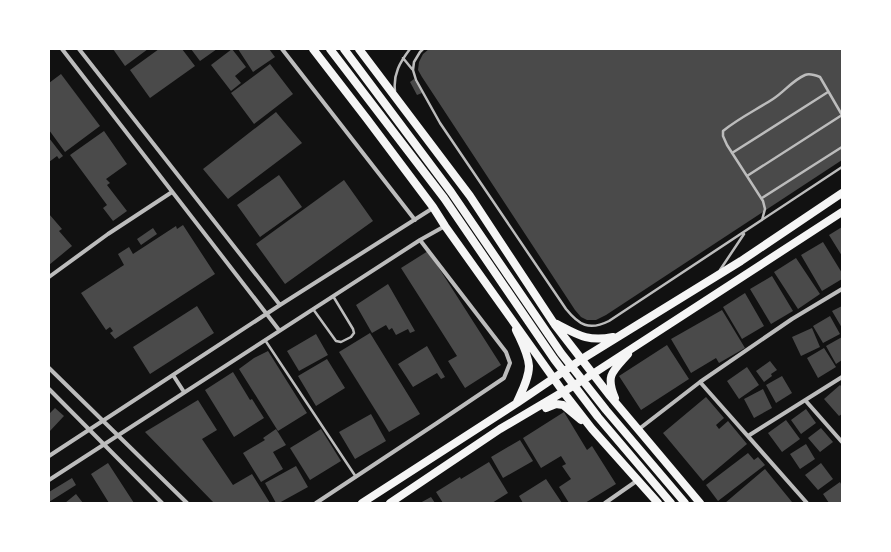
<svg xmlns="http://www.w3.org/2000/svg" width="891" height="552" viewBox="0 0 891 552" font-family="Barlow,sans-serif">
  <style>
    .building { fill: #4a4a4a }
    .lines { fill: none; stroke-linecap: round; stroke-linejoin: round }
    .service { stroke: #bcbcbc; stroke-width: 2.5 }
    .minor { stroke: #bcbcbc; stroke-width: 4 }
    .primary { stroke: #f5f5f5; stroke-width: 8 }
  </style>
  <rect width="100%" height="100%" fill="#111"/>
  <path class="building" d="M113,49H148L125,66Z
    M159,49H182L195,66L150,98L130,70Z
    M191,49H217L200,61Z
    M232,49L246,67L235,76L241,83L231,91L211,65Z
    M238,49H269L275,57L253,72Z
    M429,49H842V160L606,315L596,320H587L581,317L575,310L422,77L418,70L419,62L423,54Z
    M270,64L293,94L254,124L231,93Z
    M61,74L100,126L65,152L49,130V83Z
    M414,79L422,93L417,95L410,82Z
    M276,112L302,143L228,199L203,169Z
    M104,131L127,164L106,179L110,183L107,185L127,211L113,221L103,208L107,205L70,155Z
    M49,138L63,156L59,159L57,156L49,162Z
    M279,175L302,207L260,237L237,205Z
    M344,180L373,221L285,284L256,244Z
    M49,214L62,229L59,231L72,246L49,265Z
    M183,225L215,274L115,339L110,333L113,331L110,327L106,330L81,293L124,265L118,254L129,247L133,254L176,226L177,229Z
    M842,227V256L829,235Z
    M153,228L157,234L141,245L137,239Z
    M823,242L842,273V279L822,291L801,255Z
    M428,251L501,365L465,388L448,361L457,356L401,268Z
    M796,258L820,294L798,309L774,272Z
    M772,276L793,311L771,324L750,289Z
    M388,284L415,331L410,333L408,329L396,335L392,328L389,330L386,325L372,333L356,305Z
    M745,293L764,326L742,339L723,307Z
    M197,306L214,333L150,374L133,347Z
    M842,306V328L832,311Z
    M722,310L745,348L719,363L716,358L691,373L671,339Z
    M830,316L840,334L823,343L813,326Z
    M812,328L820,347L801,356L792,337Z
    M370,333L420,414L389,432L339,352Z
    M316,334L328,355L299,371L287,351Z
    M842,337V360L836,364L826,346Z
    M667,345L689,379L641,410L619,376Z
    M427,346L445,377L441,379L437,373L413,387L398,364Z
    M824,348L836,367L818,378L807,358Z
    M268,351L307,413L278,431L239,369L254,358Z
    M327,359L345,388L316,406L298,376Z
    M770,361L777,370L771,374L772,376L764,382L756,371Z
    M747,367L759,385L739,399L727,381Z
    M233,372L250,400L252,399L264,418L234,437L205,390Z
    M782,376L792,393L776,403L766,385Z
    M840,385L842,387V414L839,416L824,399Z
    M763,389L772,408L754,418L744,399Z
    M706,397L724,418L716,425L719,429L728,421L747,444L703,481L663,433Z
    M198,400L217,430L202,439L233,485L252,474L270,503H214L145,432Z
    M55,408L64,416L49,432V414Z
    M806,409L816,423L801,434L791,420Z
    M564,412L587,450L592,446L616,484L585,503H569L559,487L571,479L562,466L566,464L561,456L541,468L523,438Z
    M371,414L386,441L355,459L339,432Z
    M786,420L800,439L782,452L768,433Z
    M821,428L833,442L820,452L808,438Z
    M276,429L286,445L273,452L283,469L261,482L243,453L265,440L263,438Z
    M321,429L341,461L310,480L290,448Z
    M520,440L533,461L503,478L491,457Z
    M806,444L815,459L800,469L790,454Z
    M748,453L754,460L758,457L765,465L718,501L706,485Z
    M489,462L508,493L492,503H443L436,492L460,477L461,479Z
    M108,463L134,503H109L91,474Z
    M821,463L833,479L818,490L805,475Z
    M296,466L308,487L279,503H276L265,483Z
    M765,469L792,502L725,503Z
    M72,478L76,485L49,502V492Z
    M546,479L562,503H523L519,496Z
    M840,482L842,486V503H829L823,494Z
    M76,494L83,503H65Z
    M431,497L435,503H420Z"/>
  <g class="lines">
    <path class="service" d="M423,49L420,52L414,62L413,70L416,80L440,123L566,309C579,325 589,331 609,321L842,167
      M403,58L412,69
      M395,91C393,74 400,62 410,49
      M732,153L828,92
      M747,176L842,115
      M762,198L842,147
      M762,220L765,209L763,201L727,145L723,136V131C739,118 756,110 773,99C784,92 793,80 805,75C810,73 815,75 820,77L842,115
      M720,270L744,234
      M313,309L336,341L341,342L351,337L354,333L353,329L333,296
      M265,340L356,477"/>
    <path class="minor" d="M62,49L279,330
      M79,49L280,305
      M282,49L415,220
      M49,277L108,234L172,192
      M49,368L187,503
      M173,375L184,392
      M700,382L807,503
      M49,389L162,503
      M805,400L842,442
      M639,429L700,382L792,319L842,289
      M748,436L842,377
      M49,456L280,305L433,208
      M49,480L420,240L445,226
      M316,503L437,423L504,378L510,363L506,352L420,240
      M605,503L638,480"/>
    <path class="primary" d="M313,49L367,119L433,207L445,226L564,393L592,429L658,503
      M330,49L444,198L554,359L598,417L671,503
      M344,49L451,192L561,353L606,410L685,503
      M359,49L470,196L555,325L610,396L700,503
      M557,324C578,335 588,342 613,337
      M516,330C521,341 528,353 529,366C529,378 522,391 517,402
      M588,377L842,212
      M615,398C605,375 613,371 628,354
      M546,408L556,404L563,405L581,420
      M362,503L517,403L582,359L741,261L842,193
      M390,503L500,429L578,383"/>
  </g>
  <rect width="891" height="552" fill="none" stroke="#ffffff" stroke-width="100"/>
</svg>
